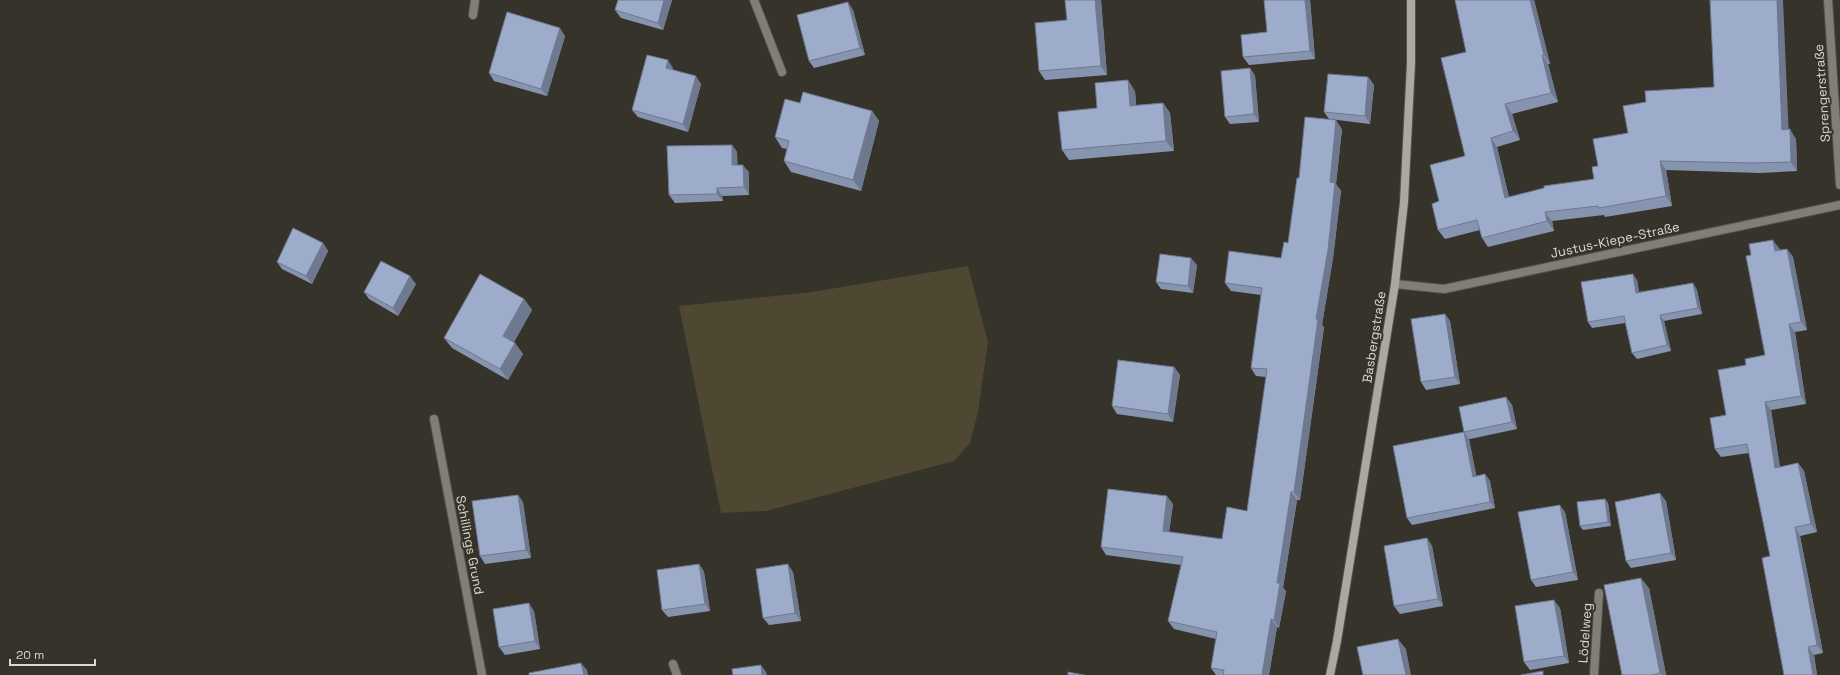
<svg xmlns="http://www.w3.org/2000/svg" width="1840" height="675" viewBox="0 0 1840 675" font-family="'Space Grotesk',sans-serif">
  <style>
    .green { fill: #4e4731 }
    .lines { fill: none; stroke-linecap: round; stroke-linejoin: round }
    .street-casing { stroke: #535148; stroke-width: 10 }
    .secondary-casing { stroke: #535148; stroke-width: 10 }
    .street { stroke: #7f7e79; stroke-width: 8 }
    .secondary { stroke: #aaa8a1; stroke-width: 8 }
    .wall { fill: #8794af }
    .shaded-wall { fill: #6e788e }
    .building { fill: #9daccb; stroke: #6e788e }
    .labels { text-anchor: middle; dominant-baseline: central; stroke-width: 4; stroke-linejoin: round; paint-order: stroke }
    .street-label { font-size: 13px; fill: #d9d8d2; stroke: #35332a }
  </style>
  <rect width="100%" height="100%" fill="#35332a"/>
  <path class="green" d="M968,266L988,342L978,412L970,443L954,461L766,511L721,513L679,306L812,292Z"/>
  <g class="lines">
    <defs>
      <path id="street" d="M754,0L782,72
        M1828,0L1840,185
        M473,15L475,0
        M1395,284L1444,289L1840,205
        M434,419L482,675
        M673,664L677,675
        M1594,675L1599,593"/>
      <path id="secondary" d="M1330,675L1337,641L1395,284L1404,202L1411,63V0"/>
    </defs>
    <use href="#street" class="street-casing"/>
    <use href="#secondary" class="secondary-casing"/>
    <use href="#street" class="street"/>
    <use href="#secondary" class="secondary"/>
  </g>
  <path class="wall" d="M618,0H672L663,30L621,18L615,10Z
    M1065,0H1101L1107,75L1045,80L1039,71L1067,20Z
    M1310,0L1315,59L1249,65L1243,57L1267,32Z
    M1534,0L1550,64H1548L1558,102L1512,114L1520,140L1497,147L1509,197L1594,179L1592,167L1788,130L1796,139L1797,171L1760,173L1666,170L1672,206L1605,217L1604,215L1552,221L1554,231L1488,247L1482,238L1480,230L1445,239L1438,230L1439,201L1465,156L1466,52Z
    M853,10L865,55L814,68L809,61Z
    M565,36L547,96L494,81L489,73Z
    M673,68V70L701,84L688,132L638,117L632,110Z
    M1250,68L1255,76L1259,122L1230,124L1225,117Z
    M1368,77L1374,85L1370,124L1329,119L1324,112Z
    M1135,91L1136,105L1163,103L1170,113L1174,151L1069,160L1062,150L1097,108Z
    M800,103L872,111L879,121L861,191L791,172L784,161L787,149L782,148L775,137Z
    M1342,129L1336,184L1341,191L1333,258L1322,325L1324,327L1300,500H1297L1283,588L1286,591L1279,628L1277,627L1269,675H1216L1211,668L1216,639L1174,629L1168,621L1181,565L1106,555L1101,547L1173,504L1169,532L1222,539L1247,511L1266,377L1256,376L1251,368L1261,295L1231,291L1225,283L1281,258L1288,243L1299,178Z
    M732,145L737,152V165L749,172V195L722,196L723,201L675,203L669,195Z
    M323,243L328,251L312,284L282,269L277,262Z
    M1779,248L1780,250L1787,249L1793,257L1807,330L1795,332L1806,404L1771,410L1780,467L1798,463L1804,471L1817,532L1800,536L1823,653L1814,655L1817,675H1784L1770,556L1749,453L1721,457L1715,449L1726,415L1746,365L1765,355Z
    M1197,265L1193,293L1161,289L1156,282Z
    M1637,280L1639,292L1693,283L1697,290L1702,314L1664,321L1671,351L1637,359L1632,353L1625,323L1592,328L1588,322Z
    M416,284L398,316L369,299L364,292Z
    M524,299L532,310L514,342L523,354L508,380L452,348L444,338Z
    M1445,314L1450,321L1460,384L1426,390L1421,382Z
    M1174,367L1180,375L1173,422L1117,414L1112,406Z
    M1506,397L1512,405L1517,429L1470,439H1469L1476,476L1485,474L1490,481L1495,508L1412,525L1407,518L1464,432Z
    M518,495L523,502L531,558L485,564L480,556Z
    M1605,499L1608,503L1611,526L1583,530L1580,526Z
    M1666,501L1676,560L1631,568L1626,561Z
    M1565,512L1578,580L1536,587L1531,580Z
    M1427,538L1432,546L1443,606L1400,614L1394,606Z
    M699,564L704,572L710,611L668,617L662,610Z
    M793,572L801,621L769,625L763,618Z
    M1649,588L1666,675H1622Z
    M1560,608L1569,663L1530,670L1524,662Z
    M534,611L540,649L505,655L499,647Z"/>
  <path class="shaded-wall" d="M664,0H672L663,30L658,23Z
    M1095,0H1101L1107,75L1101,66Z
    M1305,0H1310L1315,59L1310,51Z
    M1530,0H1534L1550,64L1544,55Z
    M1777,0H1783L1789,139L1782,130Z
    M848,2L853,10L865,55L860,48Z
    M560,28L565,36L547,96L541,89Z
    M1542,55L1548,64L1558,102L1551,93Z
    M668,60L673,68L671,76L666,68Z
    M1250,68L1255,76L1259,122L1254,114Z
    M696,76L701,84L688,132L683,124Z
    M1368,77L1374,85L1370,124L1365,116Z
    M1128,80L1135,91L1137,117L1130,106Z
    M1163,103L1170,113L1174,151L1166,141Z
    M1505,104L1512,114L1520,140L1513,131Z
    M872,111L879,121L861,191L853,180Z
    M1336,120L1342,129L1336,184L1341,191L1333,258L1322,325L1324,327L1300,500L1294,492L1316,319Z
    M1790,129L1796,139L1797,171L1791,162Z
    M1491,138L1497,147L1511,207L1505,198Z
    M732,145L737,152L738,172L732,165Z
    M1660,161L1666,170L1672,206L1666,196Z
    M743,165L749,172V195L744,187Z
    M717,188L722,196L723,201L717,194Z
    M1545,212L1552,221L1554,231L1547,221Z
    M1773,240L1779,248L1781,259L1775,251Z
    M323,243L328,251L312,284L306,276Z
    M1787,249L1793,257L1807,330L1801,322Z
    M1191,258L1197,265L1193,293L1188,286Z
    M1633,274L1637,280L1640,299L1636,293Z
    M410,276L416,284L398,316L393,308Z
    M1693,283L1697,290L1702,314L1698,308Z
    M524,299L532,310L511,347L503,336Z
    M1445,314L1450,321L1460,384L1455,377Z
    M1660,315L1664,321L1671,351L1667,345Z
    M1789,324L1795,332L1806,404L1801,396Z
    M515,343L523,354L508,380L500,369Z
    M1174,367L1180,375L1173,422L1168,414Z
    M1506,397L1512,405L1517,429L1512,422Z
    M1765,402L1771,410L1781,476L1775,468Z
    M1464,432L1469,439L1478,483L1473,477Z
    M1798,463L1804,471L1817,532L1811,524Z
    M1485,474L1490,481L1495,508L1490,502Z
    M1291,492L1297,500L1283,588L1286,591L1279,628L1274,620L1277,583Z
    M1660,493L1666,501L1676,560L1671,553Z
    M518,495L523,502L531,558L526,550Z
    M1167,496L1173,504L1168,539L1163,531Z
    M1605,499L1608,503L1611,526L1608,522Z
    M1560,505L1565,512L1578,580L1573,572Z
    M1795,527L1800,536L1823,653L1817,645Z
    M1427,538L1432,546L1443,606L1438,599Z
    M699,564L704,572L710,611L705,604Z
    M788,564L793,572L801,621L795,613Z
    M1641,578L1649,588L1666,675H1662L1660,673Z
    M1554,600L1560,608L1569,663L1564,656Z
    M529,603L534,611L540,649L535,641Z
    M1271,619L1277,627L1269,675H1262Z
    M1398,639L1406,649L1411,675H1406Z
    M1808,647L1814,655L1817,675H1813Z
    M581,663L587,670L588,675H584Z
    M761,665L766,672L767,675H762Z"/>
  <path class="building" d="M618,0H664L658,23L615,10Z
    M1065,0H1095L1101,66L1039,71L1035,23L1067,20Z
    M1264,0H1305L1310,51L1243,57L1241,35L1267,32Z
    M1455,0H1530L1544,55H1542L1551,93L1505,104L1513,131L1491,138L1505,198L1544,188V186L1594,179L1592,167L1598,166L1593,139L1628,133L1623,106L1646,102L1645,91L1714,87L1710,0H1777L1782,130L1790,129L1791,162L1753,163L1660,161L1666,196L1599,208L1598,206L1545,212L1547,221L1482,238L1477,220L1438,230L1432,204L1439,201L1430,165L1465,156L1441,58L1466,52Z
    M848,2L860,48L809,61L797,15Z
    M507,12L560,28L541,89L489,73Z
    M647,55L668,60L666,68L696,76L683,124L632,110Z
    M1250,68L1254,114L1225,117L1221,71Z
    M1328,74L1368,77L1365,116L1324,112Z
    M1128,80L1130,106L1163,103L1166,141L1062,150L1058,112L1097,108L1095,83Z
    M803,92L872,111L853,180L784,161L789,141L775,137L785,99L800,103Z
    M1305,117L1336,120L1330,182L1335,183L1328,250L1316,319H1318L1294,492H1291L1277,583H1280L1274,620L1271,619L1262,675H1223L1224,670L1211,668L1217,632L1168,621L1183,557L1101,547L1108,489L1167,496L1163,531L1222,539L1227,507L1247,511L1267,369L1251,368L1262,288L1225,283L1229,251L1281,258L1284,242L1288,243L1297,178H1299Z
    M732,145V165H743L744,187L717,188V194L669,195L667,146Z
    M293,228L323,243L306,276L277,262Z
    M1773,240L1775,251L1787,249L1801,322L1789,324L1801,396L1765,402L1775,468L1798,463L1811,524L1795,527L1817,645L1808,647L1813,675H1784L1762,558L1770,556L1747,444L1715,449L1710,418L1726,415L1718,370L1746,365L1745,359L1765,355L1746,256L1751,255L1749,244Z
    M1160,254L1191,258L1188,286L1156,282Z
    M381,261L410,276L393,308L364,292Z
    M480,274L524,299L503,336L515,343L500,369L444,338Z
    M1633,274L1636,293L1693,283L1698,308L1660,315L1667,345L1632,353L1624,316L1588,322L1581,282Z
    M1445,314L1455,377L1421,382L1411,319Z
    M1118,360L1174,367L1168,414L1112,406Z
    M1506,397L1512,422L1464,432L1459,407Z
    M1464,432L1473,477L1485,474L1490,502L1407,518L1393,446Z
    M1660,493L1671,553L1626,561L1615,502Z
    M518,495L526,550L480,556L472,501Z
    M1605,499L1608,522L1580,526L1577,502Z
    M1560,505L1573,572L1531,580L1518,512Z
    M1427,538L1438,599L1394,606L1384,546Z
    M699,564L705,604L662,610L657,570Z
    M788,564L795,613L763,618L756,569Z
    M1641,578L1660,673L1652,675H1622L1604,585Z
    M1554,600L1564,656L1524,662L1515,606Z
    M529,603L535,641L499,647L493,609Z
    M1398,639L1406,675H1363L1357,647Z
    M581,663L584,675H529V673Z
    M761,665L762,675H733L732,669Z
    M1543,671V675H1521Z
    M1068,672L1084,675H1068Z"/>
  <g class="labels">
    <g class="street-label">
      <text transform="translate(1822 93) rotate(-94)">Sprengerstraße</text>
      <text transform="translate(1615 240) rotate(-12)">Justus-Kiepe-Straße</text>
      <text transform="translate(1374 337) rotate(-81)">Basbergstraße</text>
      <text transform="translate(470 545) rotate(79)">Schillings Grund</text>
      <text transform="translate(1585 633) rotate(-86)">Lödelweg</text>
    </g>
  </g>
  <path d="M10 659v6h85v-6" fill="none" stroke="#d9d8d2" stroke-width="2"/>
  <text x="16" y="659" font-size="12" fill="#d9d8d2" stroke="#35332a" stroke-width="3" paint-order="stroke">20 m</text>
</svg>
